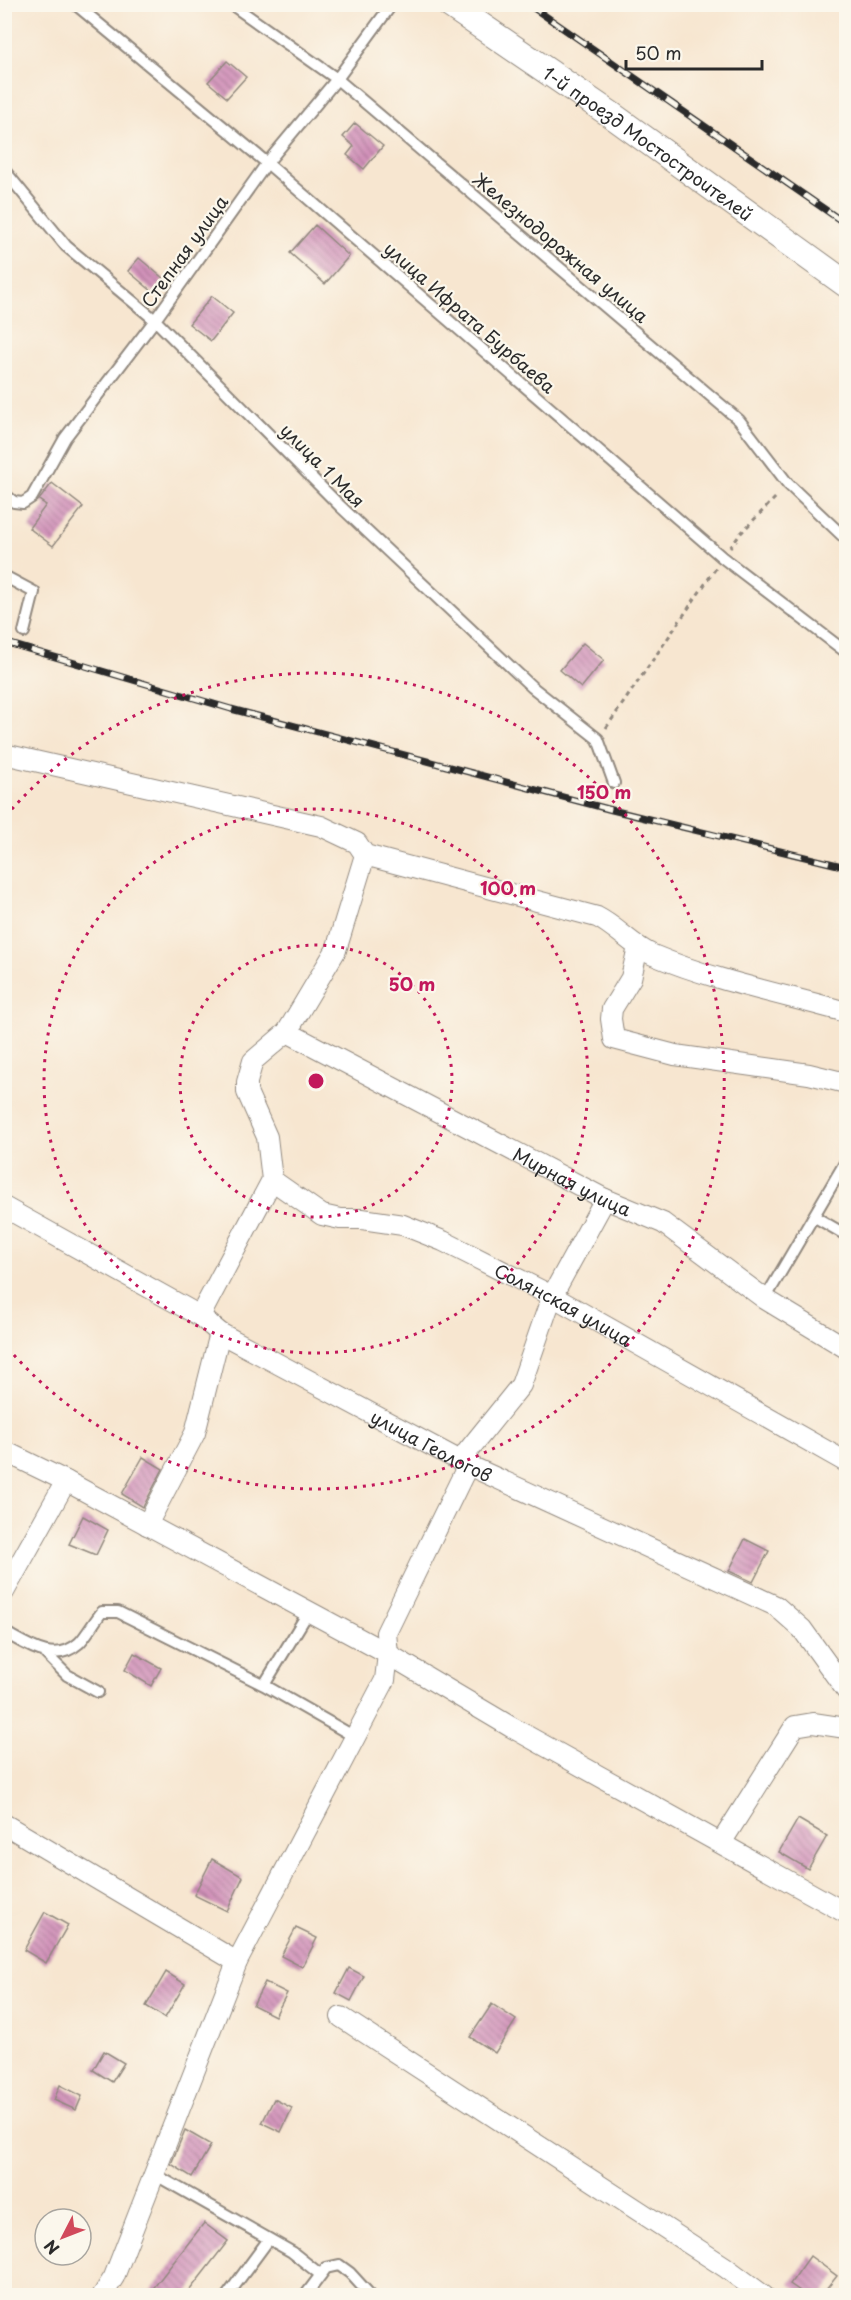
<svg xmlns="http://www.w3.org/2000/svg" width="851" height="2300" viewBox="0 0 851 2300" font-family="'Playpen Sans',sans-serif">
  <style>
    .building { fill: url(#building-back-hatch) }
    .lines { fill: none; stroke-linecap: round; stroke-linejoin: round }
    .service-casing { stroke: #91887e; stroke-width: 14 }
    .minor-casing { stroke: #91887e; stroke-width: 22 }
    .tertiary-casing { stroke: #91887e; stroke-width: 28 }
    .path { stroke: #91887e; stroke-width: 3; stroke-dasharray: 4.5 4.5; stroke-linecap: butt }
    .service { stroke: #fff; stroke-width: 10 }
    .minor { stroke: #fff; stroke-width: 20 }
    .tertiary { stroke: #fff; stroke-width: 26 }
    .rail-casing { stroke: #2b2b2b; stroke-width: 7 }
    .rail { stroke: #fbf7ec; stroke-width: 4.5; stroke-dasharray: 14; stroke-linecap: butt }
    .ring { fill: none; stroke: #c2185b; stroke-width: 3; stroke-dasharray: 3 6 }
    .labels { text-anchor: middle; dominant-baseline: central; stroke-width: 4.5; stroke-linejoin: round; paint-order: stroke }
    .street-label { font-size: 18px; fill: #2b2b2b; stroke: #fbf7ec }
    .centre { fill: #c2185b; stroke: #fbf7ec; stroke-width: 3 }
    .ring-label { font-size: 18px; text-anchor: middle; font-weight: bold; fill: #c2185b; stroke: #fbf7ec; stroke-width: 4.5; stroke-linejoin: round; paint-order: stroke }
  </style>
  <defs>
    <pattern id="building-back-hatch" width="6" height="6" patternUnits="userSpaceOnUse" patternTransform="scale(1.5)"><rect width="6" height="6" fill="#d191b9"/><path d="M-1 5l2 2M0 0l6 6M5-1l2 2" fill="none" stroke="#aa7797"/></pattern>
  </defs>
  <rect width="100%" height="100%" fill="#fbf7ec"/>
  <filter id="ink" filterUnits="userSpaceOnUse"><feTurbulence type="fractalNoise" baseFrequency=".0167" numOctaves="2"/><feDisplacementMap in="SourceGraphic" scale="12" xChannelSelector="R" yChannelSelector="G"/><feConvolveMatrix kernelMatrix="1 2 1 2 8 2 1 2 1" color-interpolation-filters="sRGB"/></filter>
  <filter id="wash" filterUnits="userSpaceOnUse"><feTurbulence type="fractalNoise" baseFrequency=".008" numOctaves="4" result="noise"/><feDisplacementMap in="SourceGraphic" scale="24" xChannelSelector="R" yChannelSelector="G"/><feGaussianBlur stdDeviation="1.35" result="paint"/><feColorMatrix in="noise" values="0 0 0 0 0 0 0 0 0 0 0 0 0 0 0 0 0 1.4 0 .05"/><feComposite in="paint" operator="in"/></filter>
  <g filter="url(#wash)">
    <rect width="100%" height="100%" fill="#f7e6d0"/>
    <g id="blocks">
      <path class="building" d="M227,61L246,77L227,98L208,82Z
        M355,123L383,146L364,169L347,155L354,146L343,137Z
        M315,225L349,256L325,284L290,253Z
        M139,258L164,279L153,292L128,271Z
        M212,296L233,313L211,341L189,324Z
        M52,483L83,507L53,546L29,528L46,505L39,500Z
        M583,643L604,660L581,688L560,670Z
        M143,1457L163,1469L143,1507L122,1494Z
        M83,1516L108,1530L96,1555L69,1544Z
        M745,1539L769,1551L753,1582L729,1571Z
        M134,1653L161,1668L151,1686L125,1670Z
        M798,1819L827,1836L808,1869L779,1852Z
        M212,1859L243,1877L227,1911L194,1895Z
        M45,1912L68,1925L46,1963L24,1950Z
        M296,1928L317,1938L302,1967L281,1956Z
        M349,1968L364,1976L351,2001L336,1993Z
        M166,1972L185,1984L165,2018L146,2006Z
        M265,1982L287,1993L275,2016L253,2005Z
        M492,2004L516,2020L495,2053L470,2037Z
        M104,2051L124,2063L112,2082L93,2070Z
        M60,2085L82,2096L76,2110L54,2100Z
        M274,2099L292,2108L281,2132L262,2123Z
        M185,2130L211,2145L192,2177L171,2164Z
        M204,2223L228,2241L186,2295H148Z
        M810,2256L837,2276L822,2295H806L790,2284Z"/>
    </g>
  </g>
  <g filter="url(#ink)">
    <use href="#blocks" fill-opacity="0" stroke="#91887e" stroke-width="1.5"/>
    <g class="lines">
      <defs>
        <path id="service" d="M75,4L267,163L723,558L846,652
          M231,4L337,79L739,420L788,484L846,539
          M4,170L66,246L155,320L340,506L532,687L598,739L614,783
          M4,494L14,502L23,503L32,497L65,438L155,320L267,163L337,79L392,4
          M4,576L34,592L24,632
          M815,1217L846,1235
          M765,1299L846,1161
          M4,1632C28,1645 54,1665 79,1643C85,1638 95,1620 102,1612H118L264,1685L355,1737
          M46,1654L67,1675L98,1692
          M264,1685L309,1611
          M154,2174L292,2252L321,2275
          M227,2296L269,2239
          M305,2296L326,2268L339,2265L350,2273L371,2296"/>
        <g id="minor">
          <path d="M4,754L321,826L357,843L365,855L597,917C617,927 632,946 653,955C715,981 782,994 846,1012"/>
          <path d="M638,947L631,978L612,1009L611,1019L614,1039L675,1055L809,1074L846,1083"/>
          <path id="s1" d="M287,1032L605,1199L663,1223L765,1299L846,1348"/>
          <path id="s2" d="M272,1180L322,1215L340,1219H362L403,1225L443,1241L552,1296L846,1462"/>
          <path id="s3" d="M4,1207L200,1316L220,1333L468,1465L776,1606L802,1629L846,1690"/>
          <path d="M200,1316L272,1180L267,1137L247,1092V1082L253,1061L287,1032L336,950L365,855"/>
          <path d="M4,1451L66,1481L388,1654L511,1727L846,1913"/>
          <path d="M147,1525L195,1433L220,1333"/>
          <path d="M4,1592L66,1481"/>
          <path d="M4,1824L237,1962"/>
          <path d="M721,1843L795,1726L813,1723L846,1728"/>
          <path d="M341,2017L725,2267L764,2296"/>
          <path d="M102,2296L114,2277L237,1962L385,1680L388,1654L386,1633L468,1465L467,1452L521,1385L552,1296L605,1199"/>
        </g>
        <g id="tertiary">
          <path id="s4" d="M449,4L613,116L846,284"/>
        </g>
      </defs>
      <use href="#service" class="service-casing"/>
      <use href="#minor" class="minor-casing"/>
      <use href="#tertiary" class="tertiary-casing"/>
      <path class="path" d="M730,548L741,533L778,495
        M606,728L716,568"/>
      <use href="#service" class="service"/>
      <use href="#minor" class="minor"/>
      <use href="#tertiary" class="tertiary"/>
      <defs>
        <path id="rail" d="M528,4L846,224
          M4,642L231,709L612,810L846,867"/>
      </defs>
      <use href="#rail" class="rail-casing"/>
      <use href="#rail" class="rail"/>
    </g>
  </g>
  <g class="ring">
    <circle cx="316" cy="1081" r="136"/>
    <circle cx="316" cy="1081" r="272"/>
    <path d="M6 816A408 408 0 1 1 6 1346"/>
  </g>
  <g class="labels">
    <g class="street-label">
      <text stroke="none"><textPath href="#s4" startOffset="243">1-й проезд Мостостроителей</textPath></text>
      <text transform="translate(561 247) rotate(40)">Железнодорожная улица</text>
      <text transform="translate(184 251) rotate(-54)">Степная улица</text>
      <text transform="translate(470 317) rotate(41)">улица Ифрата Бурбаева</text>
      <text transform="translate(323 465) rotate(45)">улица 1 Мая</text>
      <text stroke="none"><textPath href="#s1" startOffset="322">Мирная улица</textPath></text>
      <text stroke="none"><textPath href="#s2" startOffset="322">Солянская улица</textPath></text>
      <text stroke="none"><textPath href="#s3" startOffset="490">улица Геологов</textPath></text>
    </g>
  </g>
  <circle cx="316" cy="1081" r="9" class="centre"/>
  <g class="ring-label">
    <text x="604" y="799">150 m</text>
    <text x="508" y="895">100 m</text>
    <text x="412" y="991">50 m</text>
  </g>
  <rect width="851" height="2300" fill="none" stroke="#fbf7ec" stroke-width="24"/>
  <g transform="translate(63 2237) rotate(228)"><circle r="28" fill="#fbf7ec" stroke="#a8a59f" stroke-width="1.5"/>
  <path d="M0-4.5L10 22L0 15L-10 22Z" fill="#d1495b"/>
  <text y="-9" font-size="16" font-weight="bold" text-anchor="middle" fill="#2b2b2b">N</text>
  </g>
  <path d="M626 60v9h136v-9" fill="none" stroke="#2b2b2b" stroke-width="3"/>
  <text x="635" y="60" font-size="18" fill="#2b2b2b" stroke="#fbf7ec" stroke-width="4.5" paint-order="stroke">50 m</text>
</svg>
